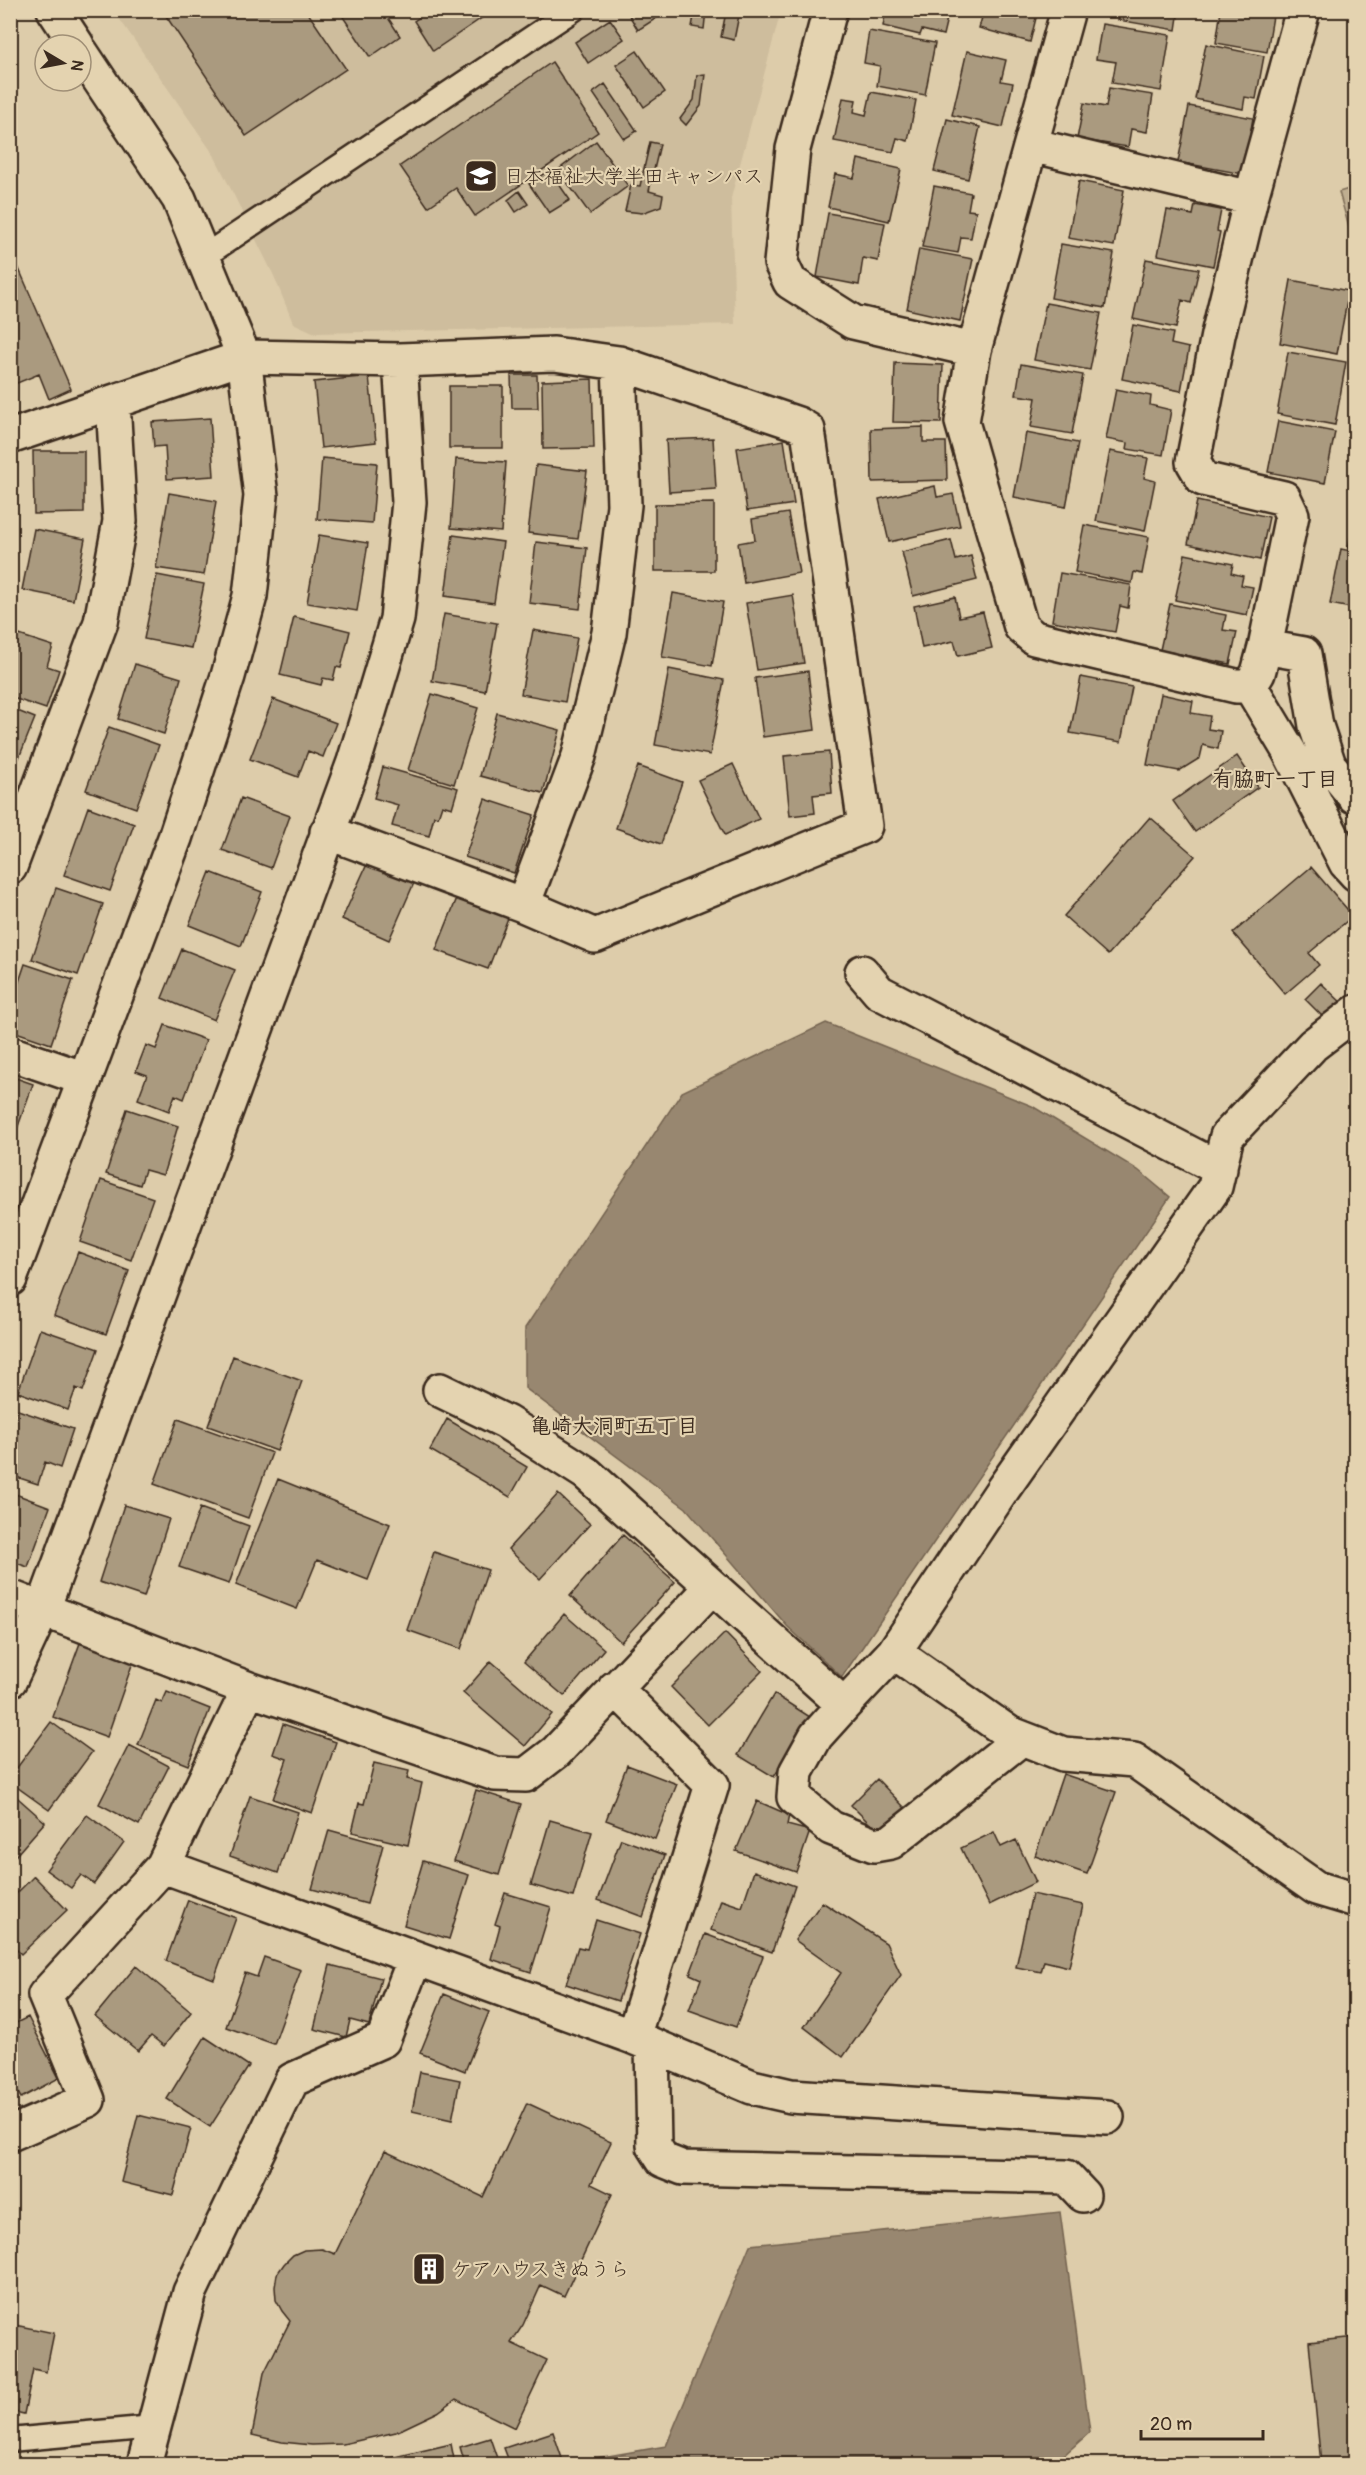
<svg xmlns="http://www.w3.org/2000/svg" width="1366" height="2475" viewBox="0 0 1366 2475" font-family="Pangolin,'Klee One',sans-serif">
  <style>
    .built { fill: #cebd9d }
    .green { fill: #bfae90; stroke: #7d6c57; stroke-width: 1.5 }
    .water { fill: #98876f; stroke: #73624f; stroke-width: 1.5 }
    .building { fill: #aa9a7f; stroke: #3b2a1e; stroke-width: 1.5 }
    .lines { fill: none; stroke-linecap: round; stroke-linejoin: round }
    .lane-casing { stroke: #3b2a1e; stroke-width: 27 }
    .street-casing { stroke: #3b2a1e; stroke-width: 38 }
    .secondary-casing { stroke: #3b2a1e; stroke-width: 38 }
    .lane { stroke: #e4d3b0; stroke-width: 22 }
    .street { stroke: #e4d3b0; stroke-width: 33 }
    .secondary { stroke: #e4d3b0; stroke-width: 33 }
    .labels { text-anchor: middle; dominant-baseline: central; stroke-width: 4.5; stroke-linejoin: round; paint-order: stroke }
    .poi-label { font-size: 20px; fill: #3b2a1e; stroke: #e4d3b0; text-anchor: start }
    .neighbourhood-label { font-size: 21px; font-weight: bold; fill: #3b2a1e; stroke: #e4d3b0 }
  </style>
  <rect width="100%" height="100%" fill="#dca"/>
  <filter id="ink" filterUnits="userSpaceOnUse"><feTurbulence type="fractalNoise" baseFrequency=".0167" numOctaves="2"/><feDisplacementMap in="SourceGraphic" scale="12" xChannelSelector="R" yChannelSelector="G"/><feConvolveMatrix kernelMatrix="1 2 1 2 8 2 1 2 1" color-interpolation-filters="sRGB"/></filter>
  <g filter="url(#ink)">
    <path class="built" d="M114,11H781L731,198L735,324L315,333L293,323L274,276L214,155Z"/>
    <path class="green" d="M1355,187H1356L1355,249L1339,192Z"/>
    <path class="water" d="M826,1023L1032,1106L1138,1170L1170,1197L842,1677L787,1626L686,1508L525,1388V1328L682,1092Z
      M1060,2212L1090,2432L1054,2464H599L596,2458L666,2446L750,2245Z"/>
    <path class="building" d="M162,10H306L346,69L246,136Z
      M383,10L400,36L370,57L339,11Z
      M430,10H487L489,13L433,51L414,21Z
      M626,10H669L638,30Z
      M695,10H706L704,29L692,27Z
      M886,10H949L943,35L922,30L920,35L883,26Z
      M984,10H1038L1030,42L979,28Z
      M1119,10H1179L1176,30L1118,20Z
      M1221,10H1274L1267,52L1216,43Z
      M726,12L739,15L734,40L721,37Z
      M610,19L624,39L588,63L575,42Z
      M1102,24L1170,35L1161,91L1112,83L1116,62L1096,59Z
      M869,31L935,43L925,95L877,86L880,66L864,63Z
      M1206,44L1264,56L1256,99L1245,97L1243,109L1195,99Z
      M637,51L665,92L644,107L616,65Z
      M967,51L1006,60L1001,81L1013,83L1003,127L952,115Z
      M552,62L598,132L475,216L456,188L428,207L400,166Z
      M705,74L701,106L686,125L680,119L694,100L697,75Z
      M605,84L637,131L624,139L593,93Z
      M1109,88L1153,95L1147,132L1131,129L1128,147L1077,139L1084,103L1106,107Z
      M871,92L916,100L908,141L897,138L893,152L834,141L843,98L856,100L854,112L866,115Z
      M1189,106L1253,118L1243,174L1178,162Z
      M947,119L980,127L968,179L934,171Z
      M596,141L628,186L590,214L558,170Z
      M650,142L660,144L649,191L663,195L661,206L642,213L625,211L631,185L640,186Z
      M858,159L901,169L889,221L828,207L835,174L854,178Z
      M549,170L570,200L549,213L529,184Z
      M1079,181L1124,190L1114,246L1068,238Z
      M934,186L971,193L968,210L976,211L971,238L961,237L958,253L922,247Z
      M519,191L528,204L516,212L508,200Z
      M1195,205L1221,210L1217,231L1220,232L1213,266L1158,255L1167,210L1193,215Z
      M828,213L885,223L878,261L863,258L859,285L817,277Z
      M1061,244L1114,253L1105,308L1051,298Z
      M10,248L71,389L49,399L39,374L10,386Z
      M919,249L973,259L960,321L907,309Z
      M1146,259L1199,269L1191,303L1182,300L1176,328L1133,319Z
      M1291,280L1349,291L1337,354L1280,343Z
      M1046,303L1101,313L1090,370L1034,360Z
      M1133,325L1173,333L1171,344L1189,348L1181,391L1122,379Z
      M1288,352L1346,362L1335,425L1277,414Z
      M895,363L943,365L941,423L893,422Z
      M1021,364L1083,375L1072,434L1031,427L1036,398L1016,395Z
      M511,375H537L538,408H512Z
      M369,376L376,442L321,448L314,382Z
      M592,379L594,448L543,449L542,381Z
      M449,386H503V448H449Z
      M1116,389L1151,396L1150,405L1171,410L1163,455L1127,449L1128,443L1106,439Z
      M210,418L214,476L167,479L165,446L154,447L152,422Z
      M1278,421L1335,432L1325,483L1268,472Z
      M923,427V442H946L947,480L872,482L871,429Z
      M1026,433L1078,443L1066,507L1014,497Z
      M713,438L716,489L669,492L666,440Z
      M784,440L794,504L747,511L737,448Z
      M33,451H84V513L34,514Z
      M1110,451L1148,458L1144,478L1155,481L1145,531L1096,521Z
      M322,458L377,463L372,523L317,519Z
      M456,459L506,462L501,532L451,528Z
      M536,465L587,471L578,539L528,533Z
      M935,486L937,497L953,494L960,526L889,542L879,499Z
      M169,493L216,501L204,575L156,568Z
      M1197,501L1269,517L1260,560L1188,544Z
      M714,503V571H655V504Z
      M1356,512V549L1348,548Z
      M788,513L799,573L744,583L738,543L755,540L752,519Z
      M1084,525L1149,537L1142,574L1134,572L1132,583L1075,572Z
      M34,529L85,539L73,600L22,590Z
      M319,535L368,543L357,611L307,603Z
      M453,535L503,542L494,603L445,596Z
      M951,540L956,560L971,556L977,580L913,596L902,552Z
      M536,542L587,548L580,609L529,603Z
      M1341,549L1356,552V609L1330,604Z
      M1185,554L1233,564L1231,573L1243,576L1241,585L1253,587L1247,615L1175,600Z
      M1060,573L1131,585L1128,608L1120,606L1115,632L1052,621Z
      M157,575L204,584L191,648L144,639Z
      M673,593L723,602L712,666L662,657Z
      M793,595L804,663L757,670L746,603Z
      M955,597L959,617L983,612L992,648L958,656L954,641L922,648L914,606Z
      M1170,604L1226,615L1223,630L1237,632L1230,664L1160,650Z
      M444,614L497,623L485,691L432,681Z
      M294,617L350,631L341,668L336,667L333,680L323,678L321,685L280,675Z
      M533,630L577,638L565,702L521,694Z
      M10,632L53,646L47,666L59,670L46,709L10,697Z
      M135,664L181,678L164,734L118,719Z
      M669,669L724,680L710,755L655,745Z
      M808,671L815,730L763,737L755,678Z
      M1081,677L1132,687L1121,742L1070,733Z
      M432,694L478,708L454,784L408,770Z
      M1161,694L1193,701L1191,713L1210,716L1208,729L1221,731L1218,749L1203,745L1200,758L1179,771L1147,765Z
      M273,699L336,723L323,757L308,751L298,777L250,759Z
      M10,708L35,718L10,780Z
      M497,713L560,730L543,793L480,776Z
      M109,727L159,745L136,808L86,790Z
      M829,752L832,793L813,795L815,813L790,816L784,756Z
      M1237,756L1258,787L1195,832L1173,801Z
      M733,764L759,819L725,835L698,780Z
      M638,766L682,782L661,844L616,828Z
      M383,767L458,788L452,808L442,805L438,817L434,816L429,836L392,826L398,805L374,798Z
      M241,798L290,816L271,868L222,850Z
      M485,799L534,815L514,873L465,857Z
      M88,807L134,824L110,891L64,875Z
      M1150,817L1195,856L1108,955L1064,916Z
      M368,862L414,883L389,940L342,919Z
      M1311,867L1353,916L1309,953L1319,965L1285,994L1233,933Z
      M210,872L262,892L241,946L189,925Z
      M56,888L103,904L78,975L32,959Z
      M457,898L508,918L488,969L436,950Z
      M182,949L235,970L214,1020L162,998Z
      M25,964L73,980L51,1044L10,1030V1008Z
      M1321,983L1346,1007L1330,1024L1305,999Z
      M165,1025L206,1040L184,1099L175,1095L169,1111L138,1099L147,1075L136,1071L146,1045L156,1049Z
      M10,1076L33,1084L10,1149Z
      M127,1109L178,1126L163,1175L145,1170L140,1185L106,1174Z
      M101,1180L153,1198L131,1260L80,1242Z
      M78,1252L129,1271L106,1334L54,1315Z
      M40,1329L98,1349L83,1391L76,1388L68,1410L18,1392Z
      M233,1356L302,1381L277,1451L208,1426Z
      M18,1410L73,1429L60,1468L45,1462L38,1484L10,1475V1432Z
      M178,1419L272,1453L248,1518L154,1484Z
      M447,1419L527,1467L510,1497L430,1450Z
      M278,1479L390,1524L368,1580L317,1560L297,1609L236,1585Z
      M10,1492L50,1507L28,1567L10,1561Z
      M558,1494L590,1524L540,1579L508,1549Z
      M124,1505L169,1519L144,1597L99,1582Z
      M200,1508L249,1526L229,1584L179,1567Z
      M623,1535L675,1582L621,1642L570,1596Z
      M434,1552L488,1570L461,1649L407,1630Z
      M564,1614L604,1649L564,1696L524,1662Z
      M725,1633L762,1671L708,1725L671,1687Z
      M80,1643L133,1662L107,1737L53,1717Z
      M491,1661L552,1714L525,1746L463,1693Z
      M167,1692L210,1709L188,1765L138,1745L156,1700L162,1703Z
      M774,1694L810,1717L774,1777L738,1755Z
      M51,1722L92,1752L49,1810L10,1782V1777Z
      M283,1724L336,1742L312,1813L273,1799L287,1759L273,1754Z
      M129,1745L169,1766L139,1825L99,1804Z
      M374,1763L409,1771L407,1779L422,1783L408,1845L352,1832L359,1803L364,1804Z
      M627,1765L677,1784L655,1839L606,1820Z
      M1063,1774L1116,1792L1087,1874L1035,1856Z
      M877,1779L905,1808L879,1833L851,1805Z
      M476,1790L521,1804L499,1875L454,1861Z
      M10,1791L45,1822L10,1862Z
      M250,1796L298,1812L278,1873L230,1856Z
      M757,1801L789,1815L787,1825L810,1831L796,1872L736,1851Z
      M87,1815L124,1842L94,1884L81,1875L71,1888L46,1870Z
      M550,1820L592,1832L573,1897L531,1885Z
      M329,1830L383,1845L367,1904L312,1889Z
      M994,1832L1001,1847L1016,1840L1036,1882L989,1905L961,1848Z
      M621,1839L665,1855L643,1917L598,1900Z
      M423,1861L469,1875L449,1939L404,1925Z
      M754,1871L795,1886L772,1952L711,1930L721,1900L742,1907Z
      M34,1876L67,1910L21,1954L10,1943V1900Z
      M505,1893L551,1907L531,1972L491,1959L500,1926L495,1924Z
      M1032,1894L1083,1905L1069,1967L1044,1961L1041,1972L1016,1967Z
      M188,1900L236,1918L214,1979L166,1961Z
      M822,1902L886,1943L901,1975L843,2057L804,2027L841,1973L795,1940Z
      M596,1920L640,1934L618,2001L566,1984L578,1947L587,1949Z
      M705,1934L763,1956L736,2027L689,2010L701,1979L690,1974Z
      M264,1957L301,1970L274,2044L226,2027L245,1973L257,1977Z
      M330,1965L381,1978L369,2025L350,2020L346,2037L314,2029Z
      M136,1966L191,2012L164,2046L151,2036L138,2051L95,2016Z
      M444,1994L489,2012L465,2071L420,2053Z
      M28,2017L59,2078L21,2098L10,2079V2026Z
      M205,2037L249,2066L210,2127L167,2099Z
      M420,2072L460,2080L452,2120L412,2111Z
      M527,2103L611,2142L591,2184L612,2194L564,2296L541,2285L523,2325L511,2343L547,2360L515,2428L456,2399L438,2412L396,2432L343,2444L312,2445L282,2442L252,2435L264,2373L290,2321L282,2311L276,2300L275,2287L277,2274L284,2264L293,2255L304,2250L322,2249L335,2254L385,2151L483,2197Z
      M138,2115L191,2128L173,2195L121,2182Z
      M10,2324L54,2333L46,2372L33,2369L24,2414L10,2411Z
      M1356,2337V2464H1321L1309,2342Z
      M553,2432L564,2464H510L504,2448Z
      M490,2438L499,2464H465L460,2447Z
      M451,2444L455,2464H393L391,2458Z"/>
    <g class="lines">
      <defs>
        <path id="lane" d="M203,257L573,10
          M10,2440L154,2427"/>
        <path id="street" d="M830,10L793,149L781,263L790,282L853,322L974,350
          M1068,10L974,350L962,422L1021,627L1034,638L1236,686H1250L1258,673L1265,647L1292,515L1284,498L1203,479L1193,462L1218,335L1251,198L1303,10
          M1031,145L1251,198
          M10,437L244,357L400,360L554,354L619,363L798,424L808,430L865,826L595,936L523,905L327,832
          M1265,647L1304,654L1316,726L1329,765L1354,796
          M1250,686L1289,751L1346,863L1356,874
          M10,867L101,622L120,521L113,402
          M523,905L579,756L609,633L624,505L619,363
          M862,972L879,992L1220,1169
          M10,1053L85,1079
          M440,1390L506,1422L586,1473L844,1705L894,1652L1003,1489L1215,1187L1227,1136L1313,1045L1356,1012
          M10,1597L249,1689L495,1774L526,1775L556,1752L712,1587
          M894,1652L1009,1733L1063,1754L1134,1760L1316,1888L1356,1900
          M10,1680L43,1609L354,762L397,619L409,502L400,360
          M615,1688L712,1785L633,2037
          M844,1705L816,1736L796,1772L794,1797L831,1828L874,1845L891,1842L1022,1738
          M163,1866L633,2037L752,2087L791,2096L1107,2117
          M652,2045L654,2146L663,2160L683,2168L1066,2177L1083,2195
          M10,2134L88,2100L45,1995L163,1866L249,1689
          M144,2464L190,2292L292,2080L383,2040L415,1958"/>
        <path id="secondary" d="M54,10L77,45
          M10,1279L175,838L228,676L250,596L261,496L244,357L179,199L81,52"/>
      </defs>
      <use href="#lane" class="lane-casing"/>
      <use href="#street" class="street-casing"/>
      <use href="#secondary" class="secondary-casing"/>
      <use href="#lane" class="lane"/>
      <use href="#street" class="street"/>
      <use href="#secondary" class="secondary"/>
    </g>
  </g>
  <defs>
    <symbol id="university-square" viewBox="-11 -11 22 22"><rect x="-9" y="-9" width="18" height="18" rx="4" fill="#3b2a1e" stroke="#e4d3b0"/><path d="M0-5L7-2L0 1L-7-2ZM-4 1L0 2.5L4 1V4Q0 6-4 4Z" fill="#fff"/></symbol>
    <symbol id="building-square" viewBox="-11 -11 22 22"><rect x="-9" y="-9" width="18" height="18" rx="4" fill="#3b2a1e" stroke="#e4d3b0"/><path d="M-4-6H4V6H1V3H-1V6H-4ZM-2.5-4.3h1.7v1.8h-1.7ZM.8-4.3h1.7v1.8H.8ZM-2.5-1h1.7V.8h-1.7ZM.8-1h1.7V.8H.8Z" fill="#fff"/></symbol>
  </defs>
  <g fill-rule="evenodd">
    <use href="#university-square" x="462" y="157" width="38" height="38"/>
    <use href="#building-square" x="410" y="2250" width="38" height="38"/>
  </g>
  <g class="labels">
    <g class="poi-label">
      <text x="504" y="176">日本福祉大学半田キャンパス</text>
      <text x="452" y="2269">ケアハウスきぬうら</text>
    </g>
    <g class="neighbourhood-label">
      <text x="1275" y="779">有脇町一丁目</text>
      <text x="614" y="1426">亀崎大洞町五丁目</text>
    </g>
  </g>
  <rect width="1366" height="2475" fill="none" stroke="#e4d3b0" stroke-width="36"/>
  <rect x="18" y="18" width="1330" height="2439" fill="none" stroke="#3b2a1e" stroke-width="2" filter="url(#ink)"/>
  <g transform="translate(63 63) rotate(100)"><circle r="28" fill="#e4d3b0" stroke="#a08f76" stroke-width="1.5"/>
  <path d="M0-4.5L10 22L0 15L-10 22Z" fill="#3b2a1e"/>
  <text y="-9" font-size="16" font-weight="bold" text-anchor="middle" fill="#3b2a1e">N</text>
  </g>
  <path d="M1141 2430v9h122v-9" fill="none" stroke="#3b2a1e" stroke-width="3"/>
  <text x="1150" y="2430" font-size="18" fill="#3b2a1e" stroke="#e4d3b0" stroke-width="4.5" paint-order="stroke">20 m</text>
</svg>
